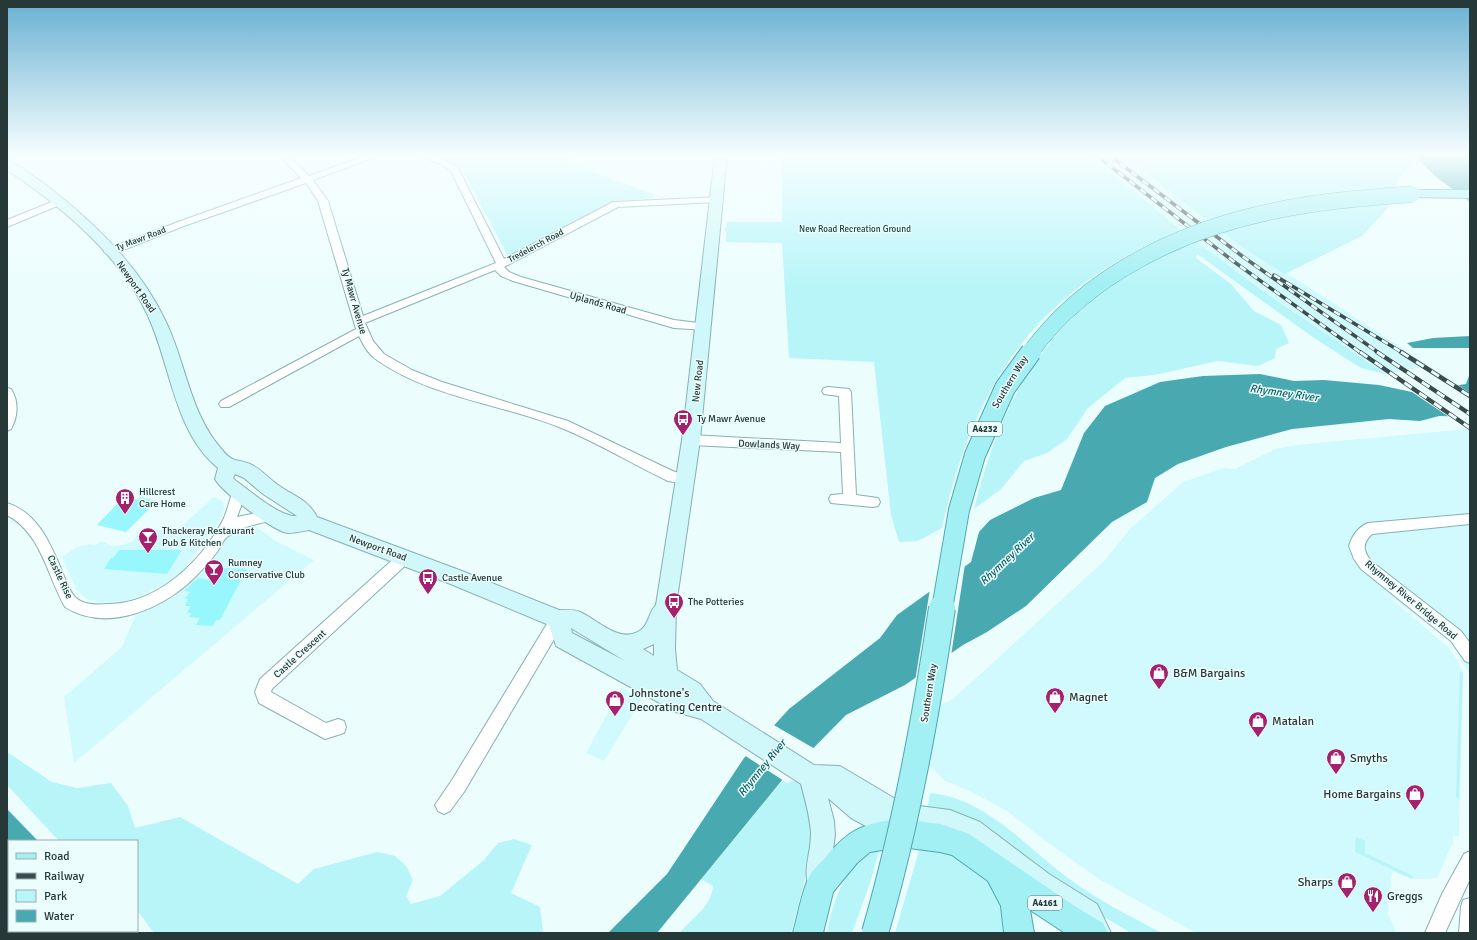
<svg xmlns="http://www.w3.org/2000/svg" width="1477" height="940" viewBox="0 0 1477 940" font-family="Signika,sans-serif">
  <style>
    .built { fill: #d0fafd }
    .green { fill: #b7f5f9 }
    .water { fill: #48aab0 }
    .pier { fill: #ecfdfe }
    .building { fill: #97f7fd }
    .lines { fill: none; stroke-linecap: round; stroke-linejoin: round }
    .street-casing { stroke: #87b0b2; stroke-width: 2 }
    .secondary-casing { stroke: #87b0b2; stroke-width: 2 }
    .primary-casing { stroke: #4fa8ad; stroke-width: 2 }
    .street { fill: #fff; fill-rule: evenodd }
    .secondary { fill: #d0f7f9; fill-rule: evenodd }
    .primary { fill: #a2eff4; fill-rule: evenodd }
    .rail-far1-casing { stroke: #3b4c4d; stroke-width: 3.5 }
    .rail-casing { stroke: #3b4c4d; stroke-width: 4.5 }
    .rail-far1 { stroke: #ecfdfe; stroke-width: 2.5; stroke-dasharray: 7; stroke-linecap: butt }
    .rail { stroke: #ecfdfe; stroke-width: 3; stroke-dasharray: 9; stroke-linecap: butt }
    .primary-bridge-far2-casing { stroke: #4fa8ad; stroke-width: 17; stroke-linecap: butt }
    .primary-bridge-far1-casing { stroke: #4fa8ad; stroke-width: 22; stroke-linecap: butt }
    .primary-bridge-casing { stroke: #4fa8ad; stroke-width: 28; stroke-linecap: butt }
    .primary-bridge-far2 { stroke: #a2eff4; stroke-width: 16 }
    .primary-bridge-far1 { stroke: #a2eff4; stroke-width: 20 }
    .primary-bridge { stroke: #a2eff4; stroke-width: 26 }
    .labels { text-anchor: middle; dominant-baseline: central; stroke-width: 3; stroke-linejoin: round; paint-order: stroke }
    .far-park-label { font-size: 9px; fill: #113f42; stroke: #ecfdfe }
    .far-street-label { font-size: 9px; fill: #273839; stroke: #ecfdfe }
    .shield { fill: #ecfdfe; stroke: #627374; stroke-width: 1 }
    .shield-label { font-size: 9px; font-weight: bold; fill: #273839 }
    .street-label { font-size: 10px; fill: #273839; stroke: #ecfdfe }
    .poi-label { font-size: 10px; fill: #273839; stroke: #ecfdfe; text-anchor: start }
    .water-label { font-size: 11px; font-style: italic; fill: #095f64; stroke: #ecfdfe }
    .near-poi-label { font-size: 12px; fill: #273839; stroke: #ecfdfe; text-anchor: start }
  </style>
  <rect width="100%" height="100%" fill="#ecfdfe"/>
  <path class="built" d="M1090,155H1123L1243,248L1298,280L1429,366L1385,374L1374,368L1219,259Z
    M1467,429L1470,431V675L1450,641L1376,586L1448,647L1458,661L1463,673L1459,837L1453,835V845H1451L1438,877L1429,879H1412L1392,871L1388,914L1395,929V933H1196L1102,881L1051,845L1007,811L970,791L945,781L927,763L936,707L953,699L985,670L1105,560L1130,529L1183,482L1224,468L1235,469L1275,449L1296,445Z
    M214,497L222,501L225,508L219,522L184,569L168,581L148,593L126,601L101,603L87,599L76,589L62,557L77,547L90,544L96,545L102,541L111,546L122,545L131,542L146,528L175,532Z
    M255,526L276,541L314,560L74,763L64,697L122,647L135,616L176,596L232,533L242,527Z
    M622,687L642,699L604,761L586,753Z"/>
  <path class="green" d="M438,155H575L566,162L653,194V198L614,201L615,202L513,256H508L462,169L458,165Z
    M782,155H1090L1181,230C1039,288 974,380 942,528L918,541L899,542L891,515L874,362L789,358L782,243L726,242V232L724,229L727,226V222H782Z
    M1123,155H1414L1415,157L1395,186L1387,209L1362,236L1285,274L1243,248Z
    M1195,241L1266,293L1385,374L1361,368L1317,340L1197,254L1196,258L1231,284L1254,311L1281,325L1289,343L1276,349L1275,358L1258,366L1218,361L1154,375L1125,378L1088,408L1067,439L1047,453L1024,461L1001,489L974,509C1001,401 1045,320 1146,264C1162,255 1179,248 1195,241Z
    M1460,672L1463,673L1459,799L1456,797Z
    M7,752L52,782L77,788L111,783L128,806L135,828L180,817L298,884L314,869L377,852L395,856L406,866L413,880L406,896L411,904L440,896L484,860L498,843L514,839L532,845L511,893L540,907L543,933H154L137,910V841H59L7,785Z
    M783,780L787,783L795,780L806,790L813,848L791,933H680C692,917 711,908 713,886L703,880L702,878Z
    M930,793C986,798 1026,847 1068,878C1097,900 1130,916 1162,933H1131L927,812Z
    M1356,837L1365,841V853L1413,876L1412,879L1355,852Z
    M920,847L952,852L984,875L999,898L1007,933H895Z
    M880,848L870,883L852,933H827C833,899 846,862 880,848Z"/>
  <path class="water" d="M1414,155H1470V202L1436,177Z
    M1470,336V348H1413L1407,343L1433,338Z
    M1470,373V417L1439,416L1420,421L1389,419L1292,429L1226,447L1178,464L1155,478L1147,502L1112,522L1026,606L987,632L963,645L905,685L846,715L783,779L657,933H608L667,874L744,758L789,709L880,638L897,615L971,562L979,532L990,520L1034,498L1061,490L1084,433L1105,406L1160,382L1203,376L1260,374L1294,381L1324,380L1379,385L1412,392L1466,384Z
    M7,809L38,841H9V880L7,878Z
    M52,931H123L124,933H53Z"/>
  <path class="pier" d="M1455,383L1470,393V419H1452L1406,388L1412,390Z
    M965,564L951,656L915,681L930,589Z
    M772,724L815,749L784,781L744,755Z"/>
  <path class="building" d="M130,497L137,500L140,497L157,501L126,532L97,525L118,503L123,505Z
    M119,550H182L167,574L104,569L111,558H113Z
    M220,568L247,569L220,620H216L213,626L196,625L200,618L189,617L191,613H187L191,606H185L188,599H185L190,592L184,591L198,578L210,580Z"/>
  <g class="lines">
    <defs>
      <path id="street" d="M279,155H288L309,176L367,155H380L313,180L328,201L363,316L496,263L451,171L441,164L418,155C434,155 445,159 458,168L504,259L613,202L720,197L722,199L717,202L618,207L504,267L509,272L521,277L674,320L707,324L709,327L707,330L674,328L513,281L501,276L495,270L365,323L373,341L384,354L412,370L442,382L568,421L662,466L675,472L691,475L693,479L691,483L686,484L668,481C632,464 597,442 559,427C501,404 429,397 377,360C369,355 363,345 359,336L229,407H221L219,404L221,401L356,329L318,201L306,183L184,226L113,254L109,255L104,252L105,250L178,222L301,178Z
        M59,199L64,202L62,204L7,227V220Z
        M828,387L849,389L851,392L856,495L878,498L880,502L878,506L873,507L831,503L829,499L831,495L843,494L841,452L691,445L687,443L685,440L687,437L691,435L841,443L839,396L824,394L822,391L824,388Z
        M7,388L11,389C19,401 18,417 11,429L7,431Z
        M239,488L244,489L246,493L237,517L270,510L275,511L277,515L275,519C257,525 243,525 227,537C223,540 220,548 217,552C211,560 204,568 197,575C166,608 107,634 65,607C47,575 41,533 7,515V503C38,513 50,543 62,571C65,579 69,591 76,598C84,605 98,605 108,604C158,604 203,560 224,518C228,508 230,498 234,489Z
        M1470,514V524L1372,534C1362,544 1363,550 1371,561L1461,631L1470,643V663L1465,661L1451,641L1361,569L1354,559L1349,546C1352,536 1358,527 1368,523Z
        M404,552L409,554L411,558L409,562L272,689L271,692L326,723L338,719L344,721L346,727L344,733L325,739L259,703L255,692L260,679L399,554Z
        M558,612L563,614L565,619L563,624L464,792L450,811L444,814L438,811L435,805L452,780L553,614Z
        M1470,851V879L1445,933H1425L1442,894L1464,854Z
        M1470,898V933H1459L1461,907L1463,900Z"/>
      <path id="secondary" d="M715,155H727L700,440L676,606L675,649L677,670L700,684L713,701L814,765L840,766L904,804L950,810L980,822L1049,874L1097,904L1111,933H1084L1079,922L1031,892L962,840L949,834L912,829L913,833L910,842L901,845L851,818L828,798L834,821L835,835L831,865L833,885L829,894L820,898L811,894C801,869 811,857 811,833C810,816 805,800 801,784L701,719L676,712L556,646L549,625L448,583L309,530C303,531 294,533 288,533C273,531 222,492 215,479L218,468C176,434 171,370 151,323C125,259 64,208 7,170V161C20,164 32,176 43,183C92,220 140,266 166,322C185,362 189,405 215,441C220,447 227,458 235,460C241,461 246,462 252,465C262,470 269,479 278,485C293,496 308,499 317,517L462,571L559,610C566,610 573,609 580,612C598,620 622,646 642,629C649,623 649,612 656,605L682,440ZM235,474L244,478L263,494L297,516C281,518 249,490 235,480L233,478ZM571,628L625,661L572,633ZM654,644V656L643,649Z"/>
      <path id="primary" d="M1412,190H1470V198L1407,197L1405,194L1407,191Z
        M901,819L940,824L969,834L1076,907L1103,923L1108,933H1065L1030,910L1034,933H1004L1001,906L988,881L952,855L940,852L901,847L870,852L857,863L833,892L823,933H793C798,915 801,894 809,877C812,870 820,864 825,858C849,829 863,823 901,819Z"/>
    </defs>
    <use href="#street" class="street-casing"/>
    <use href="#secondary" class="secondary-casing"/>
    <use href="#primary" class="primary-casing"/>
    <use href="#street" class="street"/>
    <use href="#secondary" class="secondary"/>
    <use href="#primary" class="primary"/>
    <defs>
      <path id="rail-far1" d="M1096,155L1233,261L1361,353
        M1109,155L1242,256L1379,353
        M1274,275L1403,353"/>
      <path id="rail" d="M1360,352L1470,428
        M1377,352L1470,414
        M1401,352L1470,396"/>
    </defs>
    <use href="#rail-far1" class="rail-far1-casing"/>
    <use href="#rail" class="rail-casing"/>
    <use href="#rail-far1" class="rail-far1"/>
    <use href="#rail" class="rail"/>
    <defs>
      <path id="primary-bridge-far2" d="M1030,353C1086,275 1181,230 1274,211C1319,201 1366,198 1412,194"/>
      <path id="primary-bridge-far1" d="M942,609L959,510L975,455L1005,388L1031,352"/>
      <path id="primary-bridge" d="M875,933C906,826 926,718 942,608"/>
    </defs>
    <use href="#primary-bridge-far2" class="primary-bridge-far2-casing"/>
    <use href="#primary-bridge-far1" class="primary-bridge-far1-casing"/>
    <use href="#primary-bridge" class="primary-bridge-casing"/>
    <use href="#primary-bridge-far2" class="primary-bridge-far2"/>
    <use href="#primary-bridge-far1" class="primary-bridge-far1"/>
    <use href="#primary-bridge" class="primary-bridge"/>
  </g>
  <linearGradient id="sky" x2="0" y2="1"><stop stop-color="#68b0d2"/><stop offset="0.54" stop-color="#f6feff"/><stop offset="1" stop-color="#f6feff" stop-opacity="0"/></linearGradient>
  <rect width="1477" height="287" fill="url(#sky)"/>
  <defs>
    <symbol id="bus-pin" viewBox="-11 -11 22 30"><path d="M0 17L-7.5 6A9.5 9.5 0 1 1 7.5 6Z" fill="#a5216e" stroke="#ecfdfe"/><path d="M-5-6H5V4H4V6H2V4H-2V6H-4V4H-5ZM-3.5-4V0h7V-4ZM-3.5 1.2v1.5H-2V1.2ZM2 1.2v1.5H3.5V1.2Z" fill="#fff"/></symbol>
    <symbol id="building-pin" viewBox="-11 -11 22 30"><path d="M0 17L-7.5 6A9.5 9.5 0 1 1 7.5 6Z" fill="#a5216e" stroke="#ecfdfe"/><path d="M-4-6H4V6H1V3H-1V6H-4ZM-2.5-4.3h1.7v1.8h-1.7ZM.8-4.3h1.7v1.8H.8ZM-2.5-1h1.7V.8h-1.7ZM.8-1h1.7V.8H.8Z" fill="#fff"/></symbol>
    <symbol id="bar-pin" viewBox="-11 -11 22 30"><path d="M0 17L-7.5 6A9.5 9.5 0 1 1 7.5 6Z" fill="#a5216e" stroke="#ecfdfe"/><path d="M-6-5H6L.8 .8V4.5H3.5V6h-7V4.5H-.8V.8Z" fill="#fff"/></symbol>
    <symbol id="shop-pin" viewBox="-11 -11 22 30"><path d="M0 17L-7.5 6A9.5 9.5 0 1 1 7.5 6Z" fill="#a5216e" stroke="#ecfdfe"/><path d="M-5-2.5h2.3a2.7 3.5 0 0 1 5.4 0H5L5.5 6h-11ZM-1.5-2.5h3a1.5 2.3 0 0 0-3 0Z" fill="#fff"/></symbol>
    <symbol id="restaurant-pin" viewBox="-11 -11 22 30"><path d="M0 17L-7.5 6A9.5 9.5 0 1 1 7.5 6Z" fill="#a5216e" stroke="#ecfdfe"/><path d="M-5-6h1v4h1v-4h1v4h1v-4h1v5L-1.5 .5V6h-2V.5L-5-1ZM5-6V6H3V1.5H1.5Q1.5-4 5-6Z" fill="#fff"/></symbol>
  </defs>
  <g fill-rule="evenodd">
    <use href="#bus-pin" x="672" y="408" width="22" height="30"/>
    <use href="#building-pin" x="114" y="487" width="22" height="30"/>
    <use href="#bar-pin" x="137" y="526" width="22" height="30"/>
    <use href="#bar-pin" x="203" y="558" width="22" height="30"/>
    <use href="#bus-pin" x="417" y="567" width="22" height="30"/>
    <use href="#bus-pin" x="663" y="591" width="22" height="30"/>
    <use href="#shop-pin" x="1148" y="662" width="22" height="30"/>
    <use href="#shop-pin" x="1044" y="686" width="22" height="30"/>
    <use href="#shop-pin" x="604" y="689" width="22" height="30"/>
    <use href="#shop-pin" x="1247" y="710" width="22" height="30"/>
    <use href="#shop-pin" x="1325" y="747" width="22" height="30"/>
    <use href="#shop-pin" x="1404" y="783" width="22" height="30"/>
    <use href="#shop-pin" x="1336" y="871" width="22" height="30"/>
    <use href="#restaurant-pin" x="1362" y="885" width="22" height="30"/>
  </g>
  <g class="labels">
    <g class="far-park-label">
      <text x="855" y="229">New Road Recreation Ground</text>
    </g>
    <g class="far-street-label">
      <text transform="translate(141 239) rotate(-21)">Ty Mawr Road</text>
      <text transform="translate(536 246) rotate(-28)">Tredelerch Road</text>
    </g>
    <g class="shield">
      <rect x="968" y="422" width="34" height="14" rx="3"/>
      <rect x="1028" y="896" width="34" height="14" rx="3"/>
    </g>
    <g class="shield-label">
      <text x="985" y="429">A4232</text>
      <text x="1045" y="903">A4161</text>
    </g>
    <g class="street-label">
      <text transform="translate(136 287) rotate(55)">Newport Road</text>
      <text transform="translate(354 301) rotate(74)">Ty Mawr Avenue</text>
      <text transform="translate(598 303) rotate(16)">Uplands Road</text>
      <text transform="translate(698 381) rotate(-84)">New Road</text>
      <text transform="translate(1010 382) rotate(-59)">Southern Way</text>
      <text transform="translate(769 445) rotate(3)">Dowlands Way</text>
      <text transform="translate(378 548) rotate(20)">Newport Road</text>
      <text transform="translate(60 577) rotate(65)">Castle Rise</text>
      <text transform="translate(1411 600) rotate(40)">Rhymney River Bridge Road</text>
      <text transform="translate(300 654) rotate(-42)">Castle Crescent</text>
      <text transform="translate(929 693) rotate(-81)">Southern Way</text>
    </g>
    <g class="poi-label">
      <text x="697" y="419">Ty Mawr Avenue</text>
      <text x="139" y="492">Hillcrest<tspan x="139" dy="12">Care Home</tspan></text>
      <text x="162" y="531">Thackeray Restaurant<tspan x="162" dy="12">Pub &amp; Kitchen</tspan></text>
      <text x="228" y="563">Rumney<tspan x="228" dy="12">Conservative Club</tspan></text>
      <text x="442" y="578">Castle Avenue</text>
      <text x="688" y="602">The Potteries</text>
    </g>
    <g class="water-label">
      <text transform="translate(1284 393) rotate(8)">Rhymney River</text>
      <text transform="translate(1007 559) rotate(-43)">Rhymney River</text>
      <text transform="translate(762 768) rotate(-51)">Rhymney River</text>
    </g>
    <g class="near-poi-label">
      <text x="1173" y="673">B&amp;M Bargains</text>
      <text x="629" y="693">Johnstone's<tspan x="629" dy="14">Decorating Centre</tspan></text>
      <text x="1069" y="697">Magnet</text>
      <text x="1272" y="721">Matalan</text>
      <text x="1350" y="758">Smyths</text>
      <text x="1401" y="794" text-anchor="end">Home Bargains</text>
      <text x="1333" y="882" text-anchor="end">Sharps</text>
      <text x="1387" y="896">Greggs</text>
    </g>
  </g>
  <rect width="1477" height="940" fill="none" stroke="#273839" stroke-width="16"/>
  <rect x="8" y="840" width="130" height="92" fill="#ecfdfe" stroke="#9daeaf"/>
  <rect x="16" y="853" width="20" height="6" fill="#a2eff4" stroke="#9daeaf"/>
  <text x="44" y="860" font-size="12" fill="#273839">Road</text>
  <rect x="16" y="873" width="20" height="6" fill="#3b4c4d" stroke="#9daeaf"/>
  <text x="44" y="880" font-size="12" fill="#273839">Railway</text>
  <rect x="16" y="890" width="20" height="12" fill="#b7f5f9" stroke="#9daeaf"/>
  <text x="44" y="900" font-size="12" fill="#273839">Park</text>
  <rect x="16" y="910" width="20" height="12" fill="#48aab0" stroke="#9daeaf"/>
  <text x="44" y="920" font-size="12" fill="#273839">Water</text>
</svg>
